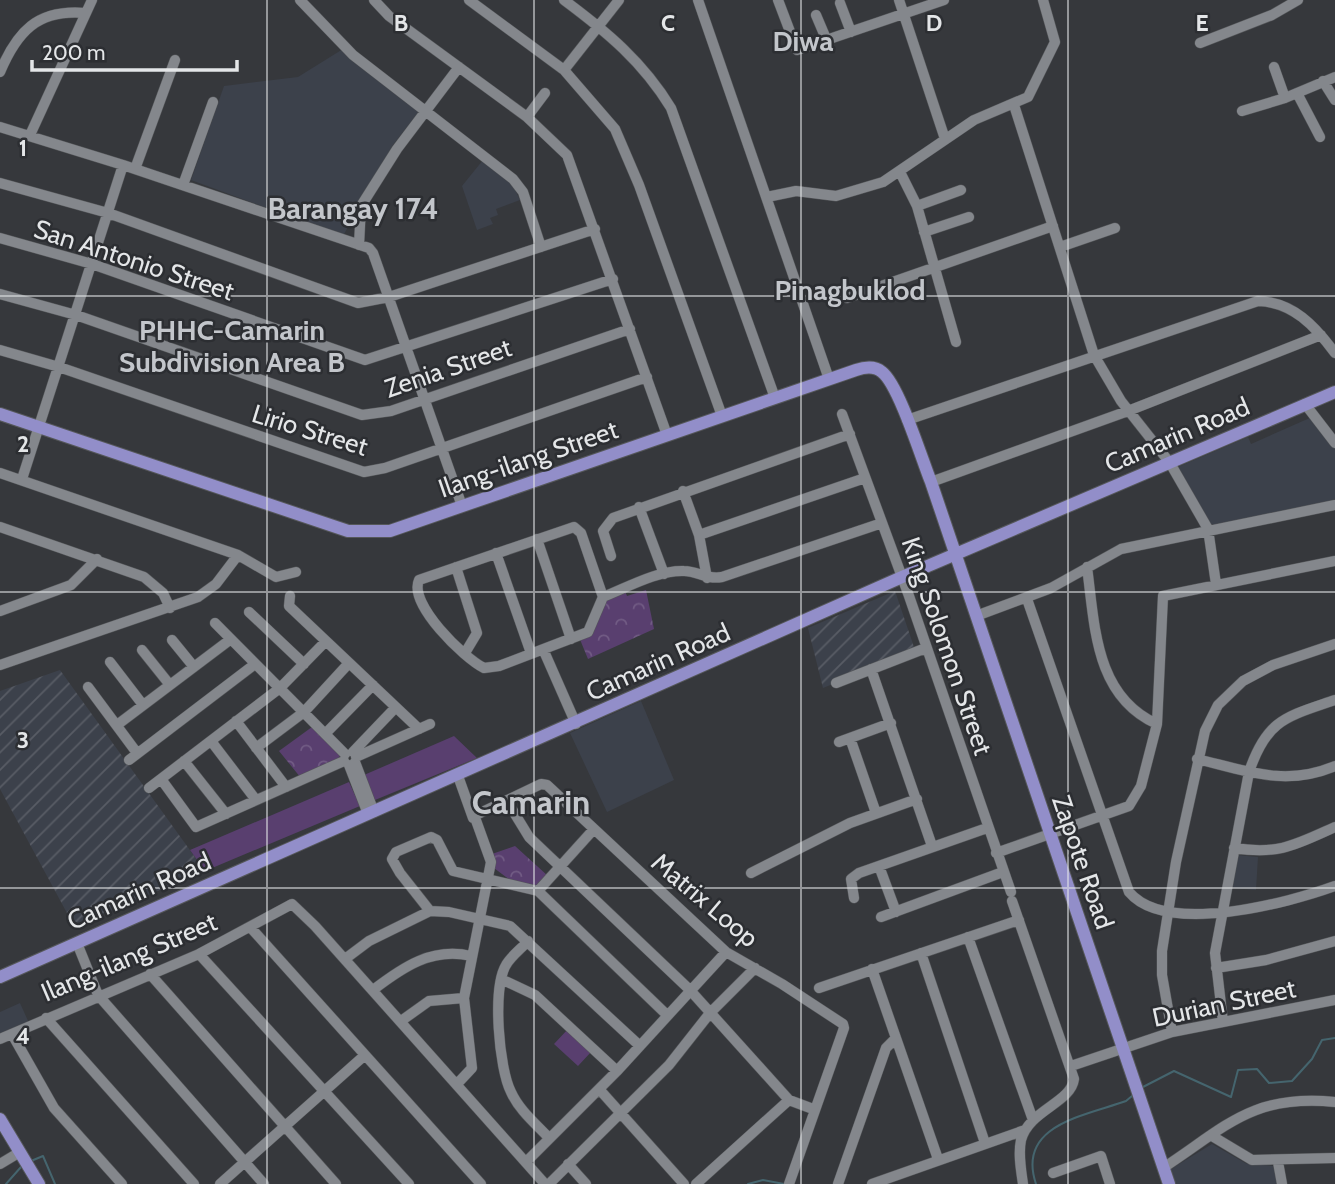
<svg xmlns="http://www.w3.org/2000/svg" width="1335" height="1184" viewBox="0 0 1335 1184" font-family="Cabin,sans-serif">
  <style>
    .built { fill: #3c414b }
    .industrial { fill: url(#industrial-furrows) }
    .green { fill: #593f6f }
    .park { fill: url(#park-crowns) }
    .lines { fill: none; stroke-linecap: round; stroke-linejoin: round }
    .stream { stroke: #45656e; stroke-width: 2 }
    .minor-casing { stroke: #55575a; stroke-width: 11 }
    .major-casing { stroke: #55575a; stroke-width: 14 }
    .minor { stroke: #84878c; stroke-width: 10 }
    .major { stroke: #928ec9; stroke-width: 12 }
    .grid { fill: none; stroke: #e4e6e8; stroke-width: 2; stroke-opacity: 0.55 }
    .labels { text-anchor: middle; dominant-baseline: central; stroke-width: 5; stroke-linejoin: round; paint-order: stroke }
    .street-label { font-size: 26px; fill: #e4e6e8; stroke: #2c2e32 }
    .neighbourhood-label { font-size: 28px; font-weight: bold; fill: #c3c6cb; stroke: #2c2e32 }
    .quarter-label { font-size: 30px; font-weight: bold; fill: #c3c6cb; stroke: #2c2e32 }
    .district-label { font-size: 33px; font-weight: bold; fill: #c3c6cb; stroke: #2c2e32 }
    .grid-label { font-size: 23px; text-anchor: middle; font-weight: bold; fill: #e4e6e8; stroke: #2c2e32; stroke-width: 5; stroke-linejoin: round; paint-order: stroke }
  </style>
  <defs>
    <pattern id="industrial-furrows" width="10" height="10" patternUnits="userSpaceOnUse" patternTransform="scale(1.75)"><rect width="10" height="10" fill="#3c414b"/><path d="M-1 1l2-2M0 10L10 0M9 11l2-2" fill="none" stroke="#585c65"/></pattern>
    <pattern id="park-crowns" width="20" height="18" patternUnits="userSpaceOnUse" patternTransform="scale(1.75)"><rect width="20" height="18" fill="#593f6f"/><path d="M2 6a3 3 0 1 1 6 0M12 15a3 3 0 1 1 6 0" fill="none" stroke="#715b84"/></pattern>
  </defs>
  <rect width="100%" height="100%" fill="#36383c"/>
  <path class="built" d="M343,49L420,110L393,145L343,236L191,180L224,86L298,77Z
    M483,160L512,183L520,200L496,209L498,215L490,218L493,224L477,230L462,186Z
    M1312,417L1335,448V499L1300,510L1210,525L1178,467L1248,437L1251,444Z
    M641,701L674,780L607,812L570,733Z
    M1237,855L1258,857L1256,890L1232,888Z
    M20,1003L29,1023L0,1036V1012Z
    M1212,1144L1247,1164L1275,1166L1279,1184H1176L1171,1169Z"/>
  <path class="industrial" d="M895,591L915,650L823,688L808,628Z
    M60,670L205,871L74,926L0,789V691Z"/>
  <path class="green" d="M454,736L477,758L375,800L364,775Z
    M349,782L360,806L205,871L190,850Z
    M568,1029L592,1051L578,1066L554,1044Z"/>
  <path class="park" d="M646,590L654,629L588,659L579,637L604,599L625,591L627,596Z
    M312,727L340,754L339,760L301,778L279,751Z
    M515,846L548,876L538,888L510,880L494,868L492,854Z"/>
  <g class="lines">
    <path class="stream" d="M1141,1088L1174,1071L1231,1097L1238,1070L1257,1069L1269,1083L1292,1081L1312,1059L1322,1040L1335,1038
      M31,1161L43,1156L55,1184
      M6,1184L21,1167
      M748,1184L763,1180L784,1184
      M1036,1184C1016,1125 1084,1116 1126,1101L1132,1096"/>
    <defs>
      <path id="minor" d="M300,0L353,55L513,179L523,192L541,247
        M374,0L389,16L527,117L567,155L667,435
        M469,0L564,70L615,129L639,185L722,416
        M564,0C607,32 643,62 671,108L775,398
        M698,0L829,379
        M778,0L797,50L944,0
        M899,0L945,139
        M840,3L851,32
        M816,15L827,41
        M1200,43L1272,15L1298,0
        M1274,67L1285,98
        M564,70L619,0
        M0,72C17,32 37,9 85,13
        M1323,81L1335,100
        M1297,93L1320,137
        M1014,105L1094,355L1121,401L1170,463L1208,529L1216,584
        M1242,111L1285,98L1335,77
        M527,117L545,93
        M0,127L123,165L369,248L373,253L462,506
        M30,135L92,0
        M135,169L175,60
        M900,172L917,206L956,342
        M0,183L108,213L358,303L389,297L595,229
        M183,185L213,102
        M767,197L796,191L836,196L883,182L974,120L1028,97L1055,42L1043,0
        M917,206L961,190
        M924,232L969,217
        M0,238L92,264L365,360L613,279
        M359,245L361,206L397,149L459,67
        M1060,247L1115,228
        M0,294L76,315L362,415L391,411L630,329
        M847,298L1053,226
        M0,350L59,367L364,472L385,468L647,377
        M1305,404L1335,443
        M842,414L909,596L1011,892
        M907,420L1258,301C1293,302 1315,326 1335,353
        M0,473L238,555L276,577L296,572
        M22,479L123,165
        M931,482L1128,411L1321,335
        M683,491L699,535L707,578
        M639,507L664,574
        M0,527L144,577L163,593L170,608
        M574,527L581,533L603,597L588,632L499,666L484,668C464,658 408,604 419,580Z
        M699,535L865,478
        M537,539L571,639
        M496,553L531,653
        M611,556L603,531L613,518L850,434
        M456,567L477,633L465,653
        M1087,567C1095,627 1095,696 1157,724
        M290,596L289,606L419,729
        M603,597C626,588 658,570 684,571C698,571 706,580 722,577L882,523
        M1027,599L1129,892C1166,936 1288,903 1335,886
        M0,611L71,585L97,559
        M249,612L304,664
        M976,616L1051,588L1121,549L1335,505
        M215,623L345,754
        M172,640L194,667
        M543,649L576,724
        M142,650L170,685
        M110,662L143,705
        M0,665L198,597L216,584L238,555
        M871,669L932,846
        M836,683L926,648
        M88,687L137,753
        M236,721L286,787
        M117,725L231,639
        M325,734L373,685
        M850,738L876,813
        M211,741L256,800
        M839,742L891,723
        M256,748L304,712L349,663
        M353,752L396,707
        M356,757L430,724
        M1197,759C1247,771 1286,787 1335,766
        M129,760L255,664
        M184,761L226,814
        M355,762L374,812
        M349,765L368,814
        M458,776L473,818
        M161,779L196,827L344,761
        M149,788L280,688L326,641
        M507,801L529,837L689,989L789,1100L813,1109
        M476,815L541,784L547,785L726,952L782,984L843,1024L844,1028L789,1184
        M1234,848C1279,855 1295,845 1335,827
        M996,853L1129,806L1141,786L1157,724L1163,596L1335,561
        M879,866L896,912
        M751,873L850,823L917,799
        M538,891L594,829
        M854,898L851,879L859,873L987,828
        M1012,901L1074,1079C1071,1103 1029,1110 1021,1140C1018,1154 1021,1170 1023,1184
        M430,911L400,873L392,859L396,852L431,837L437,840L453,871L538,891L666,1014
        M881,917L1003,872
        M251,928L481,1184
        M968,937L1033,1120
        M528,941C521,949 511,956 506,965C492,988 499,1069 511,1092C519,1110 536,1124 549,1138
        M77,943L98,995L264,1184
        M921,953L985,1143
        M199,954L409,1184
        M345,959L369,941L430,911L449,912L510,926L640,1046
        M1216,968L1266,960L1335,941
        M872,969L938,1159
        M150,974L336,1184
        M501,979L535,995L617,1071
        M819,988L1019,920
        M373,990C403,967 432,947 471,956
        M46,1018L194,1184
        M401,1021L429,1001L464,998
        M1223,1022L1215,953L1249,772C1267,719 1286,717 1335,700
        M1172,1032L1162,975V951L1176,862L1205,731L1218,705L1243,681L1273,665L1335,644
        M12,1034L54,1108L122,1184
        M0,1039L199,954L292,904L315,926L545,1184
        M1071,1066L1172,1032L1335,1000
        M457,1084L472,1068L464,998L491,862L473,812
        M599,1089L684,1184
        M1212,1136L1252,1160L1335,1158
        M526,1162L617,1071L726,952
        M1278,1162L1282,1184
        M0,1164L20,1152
        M568,1164L586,1184
        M1163,1168C1227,1126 1252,1094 1335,1102
        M1053,1173L1101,1156L1110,1184
        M220,1184L365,1055
        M549,1184L669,1065L710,1013L755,968
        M696,1184L789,1100
        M838,1184L886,1048L896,1038
        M872,1184L1025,1130"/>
      <path id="major" d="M0,414L348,531H390L856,370C865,367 875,366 882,372C899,385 922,460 931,482L1169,1184
        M0,977L902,577L1335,392
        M0,1119L39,1184"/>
    </defs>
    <use href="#minor" class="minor-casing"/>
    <use href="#major" class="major-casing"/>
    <use href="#minor" class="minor"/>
    <use href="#major" class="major"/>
  </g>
  <path class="grid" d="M267,0V1184M534,0V1184M801,0V1184M1068,0V1184M0,296H1335M0,592H1335M0,888H1335"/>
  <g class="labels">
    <g class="street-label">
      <text transform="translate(134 260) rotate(18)">San Antonio Street</text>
      <text transform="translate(448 368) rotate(-19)">Zenia Street</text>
      <text transform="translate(310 430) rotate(17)">Lirio Street</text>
      <text transform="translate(1177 435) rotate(-23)">Camarin Road</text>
      <text transform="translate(528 459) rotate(-19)">Ilang-ilang Street</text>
      <text transform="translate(947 646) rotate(71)">King Solomon Street</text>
      <text transform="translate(658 662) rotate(-24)">Camarin Road</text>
      <text transform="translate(1083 862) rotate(71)">Zapote Road</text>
      <text transform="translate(139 891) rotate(-24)">Camarin Road</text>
      <text transform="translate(705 900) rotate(40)">Matrix Loop</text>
      <text transform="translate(129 957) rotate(-23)">Ilang-ilang Street</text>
      <text transform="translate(1224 1003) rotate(-12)">Durian Street</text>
    </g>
    <g class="neighbourhood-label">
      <text x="803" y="41">Diwa</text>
      <text x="850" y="290">Pinagbuklod</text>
      <text x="232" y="330">PHHC-Camarin<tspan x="232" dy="32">Subdivision Area B</tspan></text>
    </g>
    <g class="quarter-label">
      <text x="353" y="208">Barangay 174</text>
    </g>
    <g class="district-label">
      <text x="531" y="802">Camarin</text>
    </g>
  </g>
  <g class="grid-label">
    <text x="401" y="31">B</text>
    <text x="668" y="31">C</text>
    <text x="934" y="31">D</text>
    <text x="1202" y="31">E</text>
    <text x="23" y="156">1</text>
    <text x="23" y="452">2</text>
    <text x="23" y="748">3</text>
    <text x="23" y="1044">4</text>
  </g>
  <path d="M32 60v10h205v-10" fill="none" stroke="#e4e6e8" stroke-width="3.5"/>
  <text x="42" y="60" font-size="21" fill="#e4e6e8" stroke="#2c2e32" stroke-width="5" paint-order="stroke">200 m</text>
</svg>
